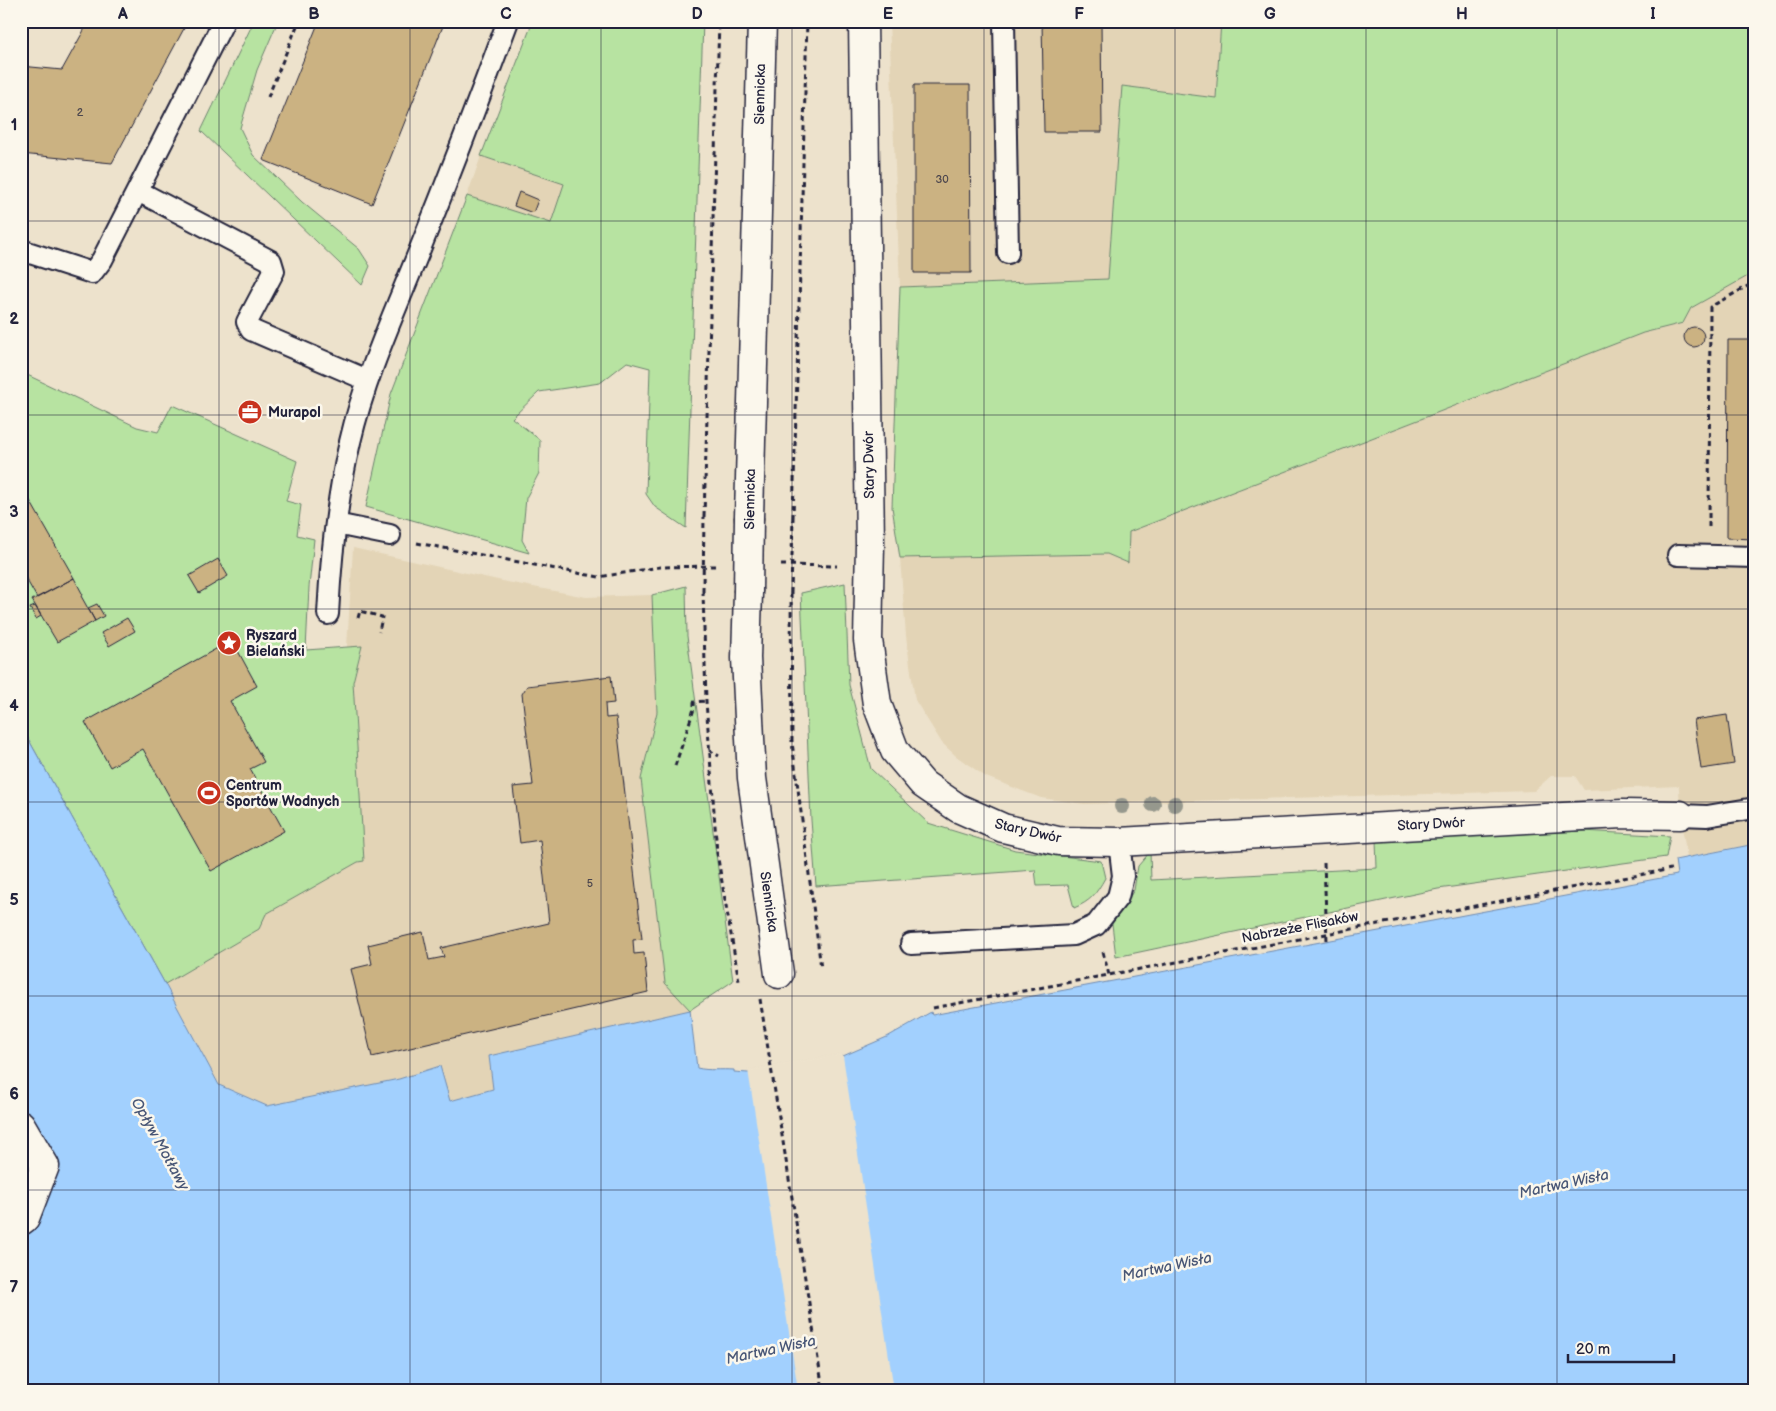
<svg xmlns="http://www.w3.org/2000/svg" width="1776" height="1411" viewBox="0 0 1776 1411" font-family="'Balsamiq Sans',sans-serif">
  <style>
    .built { fill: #e3d4b6 }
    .green { fill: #b7e3a1; stroke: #6c826e }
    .water { fill: #a2d0fe; stroke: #6f8ab0 }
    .pier { fill: #ede2cc }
    .building { fill: #cbb282; stroke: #22223b }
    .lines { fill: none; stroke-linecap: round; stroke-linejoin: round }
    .lane-casing { stroke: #22223b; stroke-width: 24 }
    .street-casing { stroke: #22223b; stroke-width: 31 }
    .path { stroke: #22223b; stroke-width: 3; stroke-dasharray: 5 4; stroke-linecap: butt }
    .lane { stroke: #fbf7ec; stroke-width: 20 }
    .street { stroke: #fbf7ec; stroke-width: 28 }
    .street-bridge-casing { stroke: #22223b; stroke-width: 31; stroke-linecap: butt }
    .path-bridge { stroke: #22223b; stroke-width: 3; stroke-dasharray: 5 4; stroke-linecap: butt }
    .street-bridge { stroke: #fbf7ec; stroke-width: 28 }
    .tree { fill: #96988d }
    .grid { fill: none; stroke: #22223b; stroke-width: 1; stroke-opacity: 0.55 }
    .labels { text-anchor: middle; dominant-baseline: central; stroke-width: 5; stroke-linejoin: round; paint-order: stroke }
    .number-label { font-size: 11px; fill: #4c464d }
    .street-label { font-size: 14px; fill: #22223b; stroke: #fbf7ec }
    .poi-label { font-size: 14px; font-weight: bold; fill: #22223b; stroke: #fbf7ec; text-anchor: start }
    .water-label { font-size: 15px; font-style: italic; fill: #485676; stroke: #fbf7ec }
    .neatline { fill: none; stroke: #22223b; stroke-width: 2 }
    .grid-label { font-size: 16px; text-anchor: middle; font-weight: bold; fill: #22223b }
  </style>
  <rect width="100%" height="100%" fill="#ede2cc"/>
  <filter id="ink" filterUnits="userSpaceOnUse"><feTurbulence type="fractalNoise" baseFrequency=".02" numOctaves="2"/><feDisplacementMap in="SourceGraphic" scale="10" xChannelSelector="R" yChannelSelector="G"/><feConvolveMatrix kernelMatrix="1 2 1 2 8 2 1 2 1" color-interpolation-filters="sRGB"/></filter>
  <g filter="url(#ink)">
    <path class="built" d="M889,21H1221L1216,98L1122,86L1108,279L900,287Z
      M481,156L565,184L551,224L467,196Z
      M1755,272V844L1687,857L1680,815L1679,786L1584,790L1575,776H1551L1534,791L1084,804L1041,798L986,777L956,756L942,743L915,700L906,636L900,558L1108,554L1128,563L1129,532L1643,333L1683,323L1691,308Z
      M353,548L507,582L586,597L652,595L657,712L641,779L665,983L690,1010L489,1056L493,1089L449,1101L440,1066L399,1079L267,1106L219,1085L165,984L259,929L265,914L358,862L364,861L353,682L362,646L347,647Z"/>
    <path class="green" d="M254,21H278L257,70L240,128L253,155L302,202L359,249L370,266L362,285L201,131Z
      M533,21H703L686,528L655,507L646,494L650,368L627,362L600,383L539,392L512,418L540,440L539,473L526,498L522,540L529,553L366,507L391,394L467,196L551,223L564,184L481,156Z
      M1221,21H1755V272L1691,308L1683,323L1643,333L1129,532L1128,563L1107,554L900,558L892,507L900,287L1108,279L1122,86L1216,98Z
      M21,372L137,427L158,432L172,405L297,461L286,501L301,505L297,535L314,539L309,587L306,650L362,646L353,682L364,861L358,862L266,914L259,929L165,984L21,726Z
      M845,583L849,685L871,769L928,823L1015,850L1101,861L1105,878C1096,894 1091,901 1074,908L1068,885L1037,886L1035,870L816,886L811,820L801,593Z
      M686,586L687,636L733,981L690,1010L665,983L641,779L657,712L652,595Z
      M1583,831L1670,836L1666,857L1438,889L1116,957L1112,924L1134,890L1138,866L1150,852L1151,880L1377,868L1376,840Z"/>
    <path class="water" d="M21,726L165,984L219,1085L267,1106L399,1079L440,1066L450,1101L493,1089L489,1056L690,1010L697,1068C709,1071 721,1069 734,1070V1072L748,1073L843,1056L887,1037L931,1012L932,1015L1677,875L1675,860L1755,844V1390H21V1229L52,1162L21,1109Z"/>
    <path class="pier" d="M842,1054L843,1056L894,1390H798L748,1070Z"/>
    <path class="building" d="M89,21H188L112,163L21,154V66L62,70Z
      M319,21H445L372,204L263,160Z
      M1042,21H1101L1102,132H1044Z
      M914,85H970L971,273H914Z
      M519,192L538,200L533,213L514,206Z
      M1684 337a10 10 0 1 1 20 0a10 10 0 1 1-20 0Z
      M1728,340H1755V539L1727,538Z
      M25,492L74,578L37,598L21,570V494Z
      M218,559L228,576L199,593L189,576Z
      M74,578L83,595L81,596L95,621L57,642L32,600Z
      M97,604L104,616L95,621L88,608Z
      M35,606L41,616L36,619L30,608Z
      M127,618L135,631L109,646L101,633Z
      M232,640L257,686L230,701L264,762L250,769L284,831L211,871L143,749L110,767L85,722Z
      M611,676L614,703L605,704L606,718L616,717L642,939L633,940L634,954L644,953L648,992L372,1057L351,969L372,964L368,945L423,932L429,960L444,957L441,948L549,923L540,840L520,843L513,787L533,785L522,694L527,686Z
      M1727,715L1734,764L1701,769L1694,720Z"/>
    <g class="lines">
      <defs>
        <path id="lane" d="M1004,21L1008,253
          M138,191L271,261L274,271L247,322L251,330L367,380
          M21,250L92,273L102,260L224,21
          M336,524L390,535
          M1678,555L1755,557
          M328,614C331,556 337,498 350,442C365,377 393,316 418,254C449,177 479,99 508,21
          M1680,815L1707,816L1755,808
          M911,944L1074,935L1096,925L1118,897L1123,876L1119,842"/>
        <path id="street" d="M863,21L870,544L868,640L877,704L895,751L923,784L958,808L1003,828L1058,841L1119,842L1563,817L1623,814L1680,815
          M749,517L762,21
          M748,592L746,658L752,778L779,974
          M21,1125L45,1166L25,1218L21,1221"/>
      </defs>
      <use href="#lane" class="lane-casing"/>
      <use href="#street" class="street-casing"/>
      <path class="path" d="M268,97L299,21
        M704,516L719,21
        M793,518L807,21
        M1709,527L1710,307L1755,282
        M417,543L599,577L660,567L717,566
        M781,565L837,566
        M703,591L706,701L717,853L739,981
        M791,593L792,742L821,968
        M358,618L360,611L382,617L379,632
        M709,750L719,756
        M675,766L694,709V702L706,701
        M1324,863L1327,941
        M1103,952L1109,975
        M760,999L823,1390
        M933,1008L1671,869"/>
      <use href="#lane" class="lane"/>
      <use href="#street" class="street"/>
      <defs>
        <path id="street-bridge" d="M748,592L749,517"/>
      </defs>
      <use href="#street-bridge" class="street-bridge-casing"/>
      <path class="path-bridge" d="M703,591L704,516
        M791,593L793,518"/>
      <use href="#street-bridge" class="street-bridge"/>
    </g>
    <g class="tree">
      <circle cx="1153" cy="804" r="8"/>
      <circle cx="1175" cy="804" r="8"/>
      <circle cx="1122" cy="806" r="8"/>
    </g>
  </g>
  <path class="grid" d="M219,21V1390M410,21V1390M601,21V1390M792,21V1390M984,21V1390M1175,21V1390M1366,21V1390M1557,21V1390M21,221H1755M21,415H1755M21,609H1755M21,802H1755M21,996H1755M21,1190H1755"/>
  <defs>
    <symbol id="office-disc" viewBox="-11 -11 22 22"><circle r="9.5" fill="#c8321e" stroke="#fbf7ec"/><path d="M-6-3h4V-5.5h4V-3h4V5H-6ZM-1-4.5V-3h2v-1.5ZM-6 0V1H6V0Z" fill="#fff"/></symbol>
    <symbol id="sight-disc" viewBox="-11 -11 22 22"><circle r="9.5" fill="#c8321e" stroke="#fbf7ec"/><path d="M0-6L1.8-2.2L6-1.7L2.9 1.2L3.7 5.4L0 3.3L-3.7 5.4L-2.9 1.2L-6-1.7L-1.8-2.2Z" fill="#fff"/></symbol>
    <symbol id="stadium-disc" viewBox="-11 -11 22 22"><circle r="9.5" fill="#c8321e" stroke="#fbf7ec"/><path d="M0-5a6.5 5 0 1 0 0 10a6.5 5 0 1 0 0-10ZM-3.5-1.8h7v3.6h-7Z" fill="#fff"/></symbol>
  </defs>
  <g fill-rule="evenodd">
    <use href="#office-disc" x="236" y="398" width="28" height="28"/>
    <use href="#sight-disc" x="215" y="629" width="28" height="28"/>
    <use href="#stadium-disc" x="195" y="779" width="28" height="28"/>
  </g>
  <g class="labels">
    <g class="number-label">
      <text x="80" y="112">2</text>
      <text x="942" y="179">30</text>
      <text x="590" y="883">5</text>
    </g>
    <g class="street-label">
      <text transform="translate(760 94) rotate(-89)">Siennicka</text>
      <text transform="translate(869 465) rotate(-91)">Stary Dwór</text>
      <text transform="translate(750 499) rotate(-89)">Siennicka</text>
      <text transform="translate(1431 824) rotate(-3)">Stary Dwór</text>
      <text transform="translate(1028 831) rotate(13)">Stary Dwór</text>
      <text transform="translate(769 902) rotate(82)">Siennicka</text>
      <text transform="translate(1300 927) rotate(-11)">Nabrzeże Flisaków</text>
    </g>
    <g class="poi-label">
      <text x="268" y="412">Murapol</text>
      <text x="246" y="635">Ryszard<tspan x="246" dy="16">Bielański</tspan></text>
      <text x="226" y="785">Centrum<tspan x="226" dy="16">Sportów Wodnych</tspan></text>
    </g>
    <g class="water-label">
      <text transform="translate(160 1144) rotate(61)">Opływ Motławy</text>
      <text transform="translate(1564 1184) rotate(-12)">Martwa Wisła</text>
      <text transform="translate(1167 1267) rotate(-12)">Martwa Wisła</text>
      <text transform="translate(771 1350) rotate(-12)">Martwa Wisła</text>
    </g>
  </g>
  <rect width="1776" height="1411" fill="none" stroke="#fbf7ec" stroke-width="55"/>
  <path d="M1568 1354v8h106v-8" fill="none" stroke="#22223b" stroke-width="2.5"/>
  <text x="1576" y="1354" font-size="15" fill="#22223b" stroke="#fbf7ec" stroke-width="4" paint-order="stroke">20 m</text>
  <rect x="28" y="28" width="1720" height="1356" class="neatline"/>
  <g class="grid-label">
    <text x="123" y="19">A</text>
    <text x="314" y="19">B</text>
    <text x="506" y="19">C</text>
    <text x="697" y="19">D</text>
    <text x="888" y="19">E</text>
    <text x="1079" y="19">F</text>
    <text x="1270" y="19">G</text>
    <text x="1462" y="19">H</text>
    <text x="1653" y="19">I</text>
    <text x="14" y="130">1</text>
    <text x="14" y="324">2</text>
    <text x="14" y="517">3</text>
    <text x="14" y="711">4</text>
    <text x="14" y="905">5</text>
    <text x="14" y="1099">6</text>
    <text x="14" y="1292">7</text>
  </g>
</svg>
